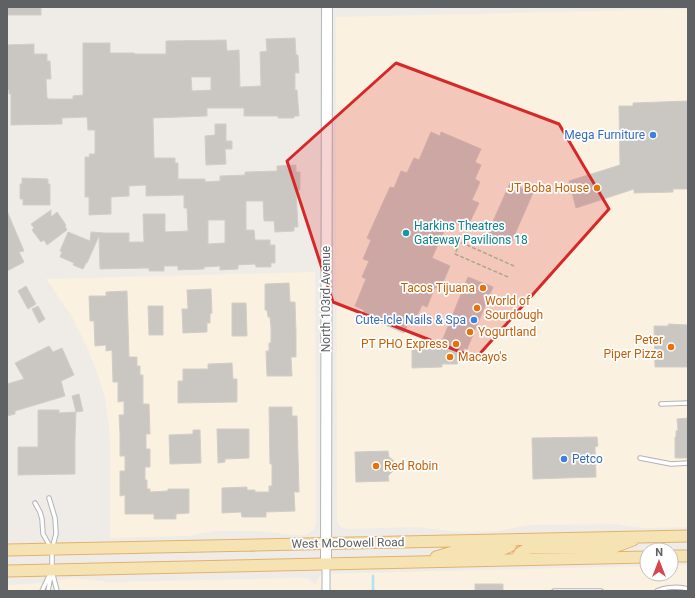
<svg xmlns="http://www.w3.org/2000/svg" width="695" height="598" viewBox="0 0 695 598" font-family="Roboto,sans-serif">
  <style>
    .commercial { fill: #faf1e0 }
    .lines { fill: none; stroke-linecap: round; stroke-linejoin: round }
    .stream { stroke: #b0e1f6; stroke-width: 2.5 }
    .building { fill: #cac7c3; stroke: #d3cdc6; fill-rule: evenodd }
    .lane-casing { stroke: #b2b4b7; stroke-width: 5.5 }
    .street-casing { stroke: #b2b4b7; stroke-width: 9 }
    .secondary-casing { stroke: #b3b6ba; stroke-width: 12 }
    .primary-casing { stroke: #e3b16c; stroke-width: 13 }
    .path { stroke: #a2c6a7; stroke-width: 1.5; stroke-dasharray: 4 2; stroke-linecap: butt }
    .lane { stroke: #fff; stroke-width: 3.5 }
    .street { stroke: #fff; stroke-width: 7 }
    .secondary { stroke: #fff; stroke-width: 10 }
    .primary { stroke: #f6e3b4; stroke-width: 11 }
    .marked { fill: #d62828; fill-opacity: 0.2; stroke: #d62828; stroke-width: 3; stroke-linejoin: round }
    .shop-dot { fill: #3f7fe0; stroke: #fff; stroke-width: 1.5 }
    .food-dot { fill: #e8710a; stroke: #fff; stroke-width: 1.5 }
    .culture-dot { fill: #0f9aa8; stroke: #fff; stroke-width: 1.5 }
    .labels { text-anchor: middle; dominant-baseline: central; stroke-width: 3.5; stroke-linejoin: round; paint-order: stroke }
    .shop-label { font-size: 12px; fill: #366cbe; stroke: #fff; text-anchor: end }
    .food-label { font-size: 12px; fill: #c56008; stroke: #fff; text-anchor: end }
    .culture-label { font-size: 12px; fill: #0d838f; stroke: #fff; text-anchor: start }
    .street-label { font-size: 12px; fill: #5e6265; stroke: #fff }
  </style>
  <rect width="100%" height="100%" fill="#efece7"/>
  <path class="commercial" d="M688,9V527L643,528L615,524L530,525L497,531L460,532L417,527L348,529L341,527L337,522V518L336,17Z
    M315,272L316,522L314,529L309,533L304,535H293L261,531H214L188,536L110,538V445L109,427L105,398L98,375L86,345L71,315L46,279Z
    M688,565V591H7V585L30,584L74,578L109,582L303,578L308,579L316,585L319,577L322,574L647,566V574H671V566Z"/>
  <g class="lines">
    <path class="stream" d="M373,576V591"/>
  </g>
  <path class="building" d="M7,7H41V15H7Z
    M295,38L296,55H298L299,73H295V90H297L299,116H294V118H278V116H244V108H207V116L153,118L154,158H175V163H178V179H205V182L220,181V176L245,175V172L277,171V166L296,165V172H300V190H296L298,227H294V231L275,232L274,221H264L263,201H246V230H254L255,240H270V245H275V263H271V267H256L255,264L238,265V269L220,270V266L204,267V269L178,270V266H164V271H149V268L100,269L99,236L87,263H86L83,269L73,265L74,263L60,257L62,252L60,251L68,232L90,241L91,232L104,233H129V242H144L143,214H165V232L188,231L187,208H184V195L146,196V185L129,186V196L111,197V214L89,215V197H85V157H90L89,154H95V130H88L87,117L62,118V124L11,125V94H9V90H7V45L34,44V54H47V61H50L51,79H46L47,98L49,99H73V96L83,95V43H110V53H134L135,54H166V41L226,40L227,51L239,50L240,87L261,86L260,52L267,51L266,39ZM191,77H211V90L192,91ZM208,220H225V243L208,244Z
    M688,101V189H673V192L634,193V189L576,208L569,181L620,165L619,106H633V103Z
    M215,124H226V141H232V149H225L226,164L206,165L205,136L215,135Z
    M431,132L440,136L441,132L481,149L475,162L481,165L475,179L480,182L472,200L479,203L467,228L449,220L432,258L450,266L440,290L435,287L427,307L422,305L415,321L410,320L404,333L362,315L364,310L355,306L366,279L362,277L369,261L363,259L371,240L367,238L390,187L394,188L401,171L407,173L414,158L419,160Z
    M22,178L48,179V184H50V205H23V199H20V184H22Z
    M510,183L533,193L510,245L487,235Z
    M51,210V217L57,212L66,225L65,226L67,230L47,245L44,240L41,242L32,230L34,228L31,224Z
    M7,211L24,251L19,252L24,262L7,271Z
    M468,277L493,287L467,349L464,348L457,364H442V367L412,368V350H414V341H442Z
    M289,283L290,302H295L296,332V357H291L292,376H267L266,351H269V343H271V328L270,317H268L267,310H265V284Z
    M26,286L36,304L28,309L18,291Z
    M211,289L212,313L210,314V323H207V332L183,333L182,309H188L187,290Z
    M127,291L129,357H137V366H140V375H143V404H149L150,434H146V449H150V467H145V480H147V489H150V492L168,491V489H189V513L176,514V519H154V514H125V495L120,496V471H125V456H120V434L119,415H124V401L118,402V382H113L112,350L106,351V345L95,346L94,321H90L89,296H106V292Z
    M232,303H246L247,336H232Z
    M38,306L45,319L39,323L32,309Z
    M148,306H163V335H149Z
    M668,324L688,325V367H655L654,326H669Z
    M49,346L53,352L62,348L74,375L61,381L65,396L15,411V414L7,416V384L24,379L15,363Z
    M232,363L233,379H237V402L178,403V381H183V369H208V364Z
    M79,394L83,411L76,412L72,396Z
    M269,407H292V416H297L299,492H294L295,511L266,512V517H242L241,512L222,513V488L247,487V490H255V492H269V486H272V464H270Z
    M38,410H59V413L76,412L75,438V474L18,475V447H38Z
    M688,418V458H675V437H676V431L678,430L677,419Z
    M217,429H249V458L225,459V462L218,463Z
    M193,430H200L201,463L170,464L169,435L193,434Z
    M597,437L598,446L595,447L596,477L533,479L532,438Z
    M388,451L389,457L393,460L395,465L394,470L388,476L389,481L356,482L355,452Z
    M475,584H503V591H475Z"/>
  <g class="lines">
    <defs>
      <path id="lane" d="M661,404L688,403
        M640,458L671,464L688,463
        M35,503L40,512L42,519L43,534L51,548
        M52,571L57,591
        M42,591L49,576
        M48,591L52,570V549L56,534L55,518L49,498
        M554,591H601
        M657,591C664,587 680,586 688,589"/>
      <path id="street" d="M326,564V591"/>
      <path id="secondary" d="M326,564L327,7"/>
      <path id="primary" d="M7,550L688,536
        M671,556H688
        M436,557L456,551L501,550L510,546L513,540
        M516,559L520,553L529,548L614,547L633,540
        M7,571L647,557"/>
    </defs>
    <use href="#lane" class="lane-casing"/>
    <use href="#street" class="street-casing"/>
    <use href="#secondary" class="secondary-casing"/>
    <use href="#primary" class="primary-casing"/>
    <path class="path" d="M508,277L455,254L460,242L514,266"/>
    <use href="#lane" class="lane"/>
    <use href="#street" class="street"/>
    <use href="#secondary" class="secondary"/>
    <use href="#primary" class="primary"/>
  </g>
  <path class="marked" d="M396,63L559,124L609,209L476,358L333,302L287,161Z"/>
  <g class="shop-dot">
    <circle cx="653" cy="135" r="4"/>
    <circle cx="474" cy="320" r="4"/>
    <circle cx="564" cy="459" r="4"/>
  </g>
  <g class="food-dot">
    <circle cx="597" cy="188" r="4"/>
    <circle cx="483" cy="288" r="4"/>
    <circle cx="477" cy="308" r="4"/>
    <circle cx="470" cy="332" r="4"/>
    <circle cx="456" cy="344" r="4"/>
    <circle cx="671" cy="347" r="4"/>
    <circle cx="450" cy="357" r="4"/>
    <circle cx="376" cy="466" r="4"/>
  </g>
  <circle class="culture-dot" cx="406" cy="233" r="4"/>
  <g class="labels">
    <g class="shop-label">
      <text x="645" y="135">Mega Furniture</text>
      <text x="466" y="320">Cute-Icle Nails &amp; Spa</text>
      <text x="572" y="459" text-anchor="start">Petco</text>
    </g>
    <g class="food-label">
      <text x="589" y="188">JT Boba House</text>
      <text x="475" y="288">Tacos Tijuana</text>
      <text x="485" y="301" text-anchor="start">World of<tspan x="485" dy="14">Sourdough</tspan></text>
      <text x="478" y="332" text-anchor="start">Yogurtland</text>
      <text x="663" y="340">Peter<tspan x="663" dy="14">Piper Pizza</tspan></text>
      <text x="448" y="344">PT PHO Express</text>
      <text x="458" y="357" text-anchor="start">Macayo's</text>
      <text x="384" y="466" text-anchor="start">Red Robin</text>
    </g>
    <g class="culture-label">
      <text x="414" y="226">Harkins Theatres<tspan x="414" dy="14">Gateway Pavilions 18</tspan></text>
    </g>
    <g class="street-label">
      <text transform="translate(326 299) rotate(-90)">North 103rd Avenue</text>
      <text transform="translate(348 543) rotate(-1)">West McDowell Road</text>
    </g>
  </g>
  <rect width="695" height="598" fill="none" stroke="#5e6265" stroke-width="16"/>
  <g transform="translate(659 562)"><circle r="19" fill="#ffffff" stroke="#bfc0c1"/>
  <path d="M0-3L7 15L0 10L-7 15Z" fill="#d7454d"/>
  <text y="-6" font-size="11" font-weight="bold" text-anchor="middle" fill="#5e6265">N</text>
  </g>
</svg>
